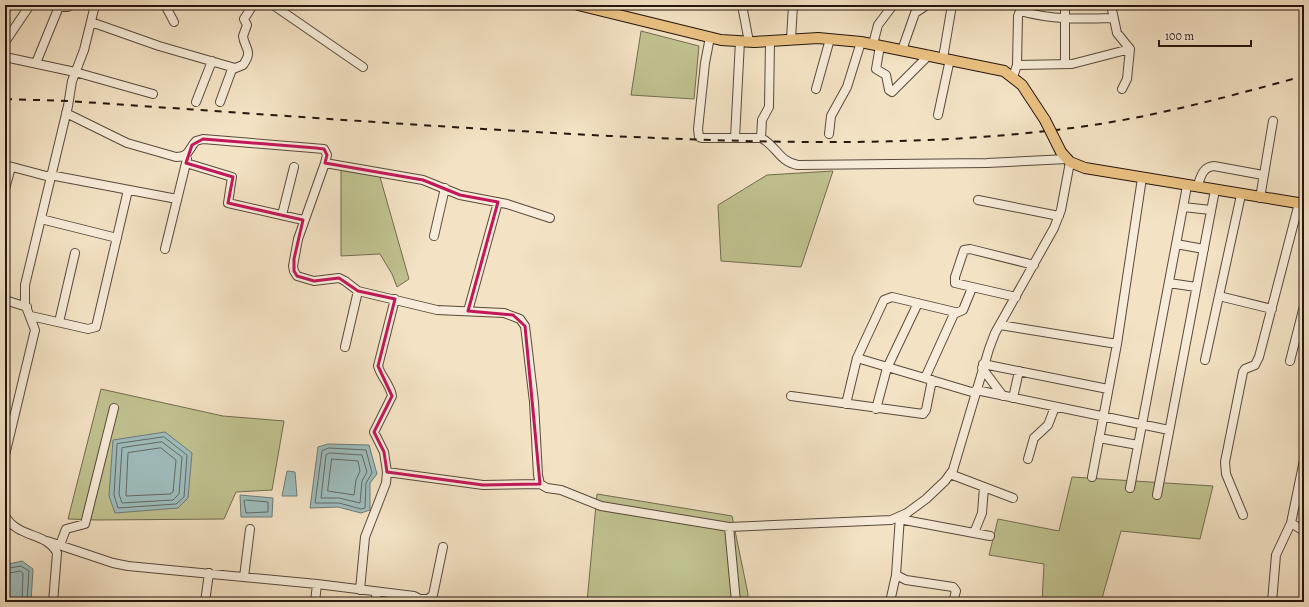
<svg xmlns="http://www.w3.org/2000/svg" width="1309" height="607" viewBox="0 0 1309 607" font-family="Alegreya,serif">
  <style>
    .green { fill: #c0c290; stroke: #726c4e }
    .water { fill: #9ebcbc; stroke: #6e7a76 }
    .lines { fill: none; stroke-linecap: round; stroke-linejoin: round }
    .shore { stroke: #626964; stroke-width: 1 }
    .minor-casing { stroke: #58493b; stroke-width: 10 }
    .major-casing { stroke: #25160d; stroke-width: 12 }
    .minor { stroke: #f7ecd9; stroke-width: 8 }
    .major { stroke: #eac182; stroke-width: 10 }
    .rail { stroke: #25160d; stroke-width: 2; stroke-dasharray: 7 7; stroke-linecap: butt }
    .major-bridge-casing { stroke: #25160d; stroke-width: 12; stroke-linecap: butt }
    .major-bridge { stroke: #eac182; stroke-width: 10 }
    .marked { fill: none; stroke: #c2185b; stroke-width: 3; stroke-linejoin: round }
  </style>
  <rect width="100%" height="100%" fill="#f3e2c4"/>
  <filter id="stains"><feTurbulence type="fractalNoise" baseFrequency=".005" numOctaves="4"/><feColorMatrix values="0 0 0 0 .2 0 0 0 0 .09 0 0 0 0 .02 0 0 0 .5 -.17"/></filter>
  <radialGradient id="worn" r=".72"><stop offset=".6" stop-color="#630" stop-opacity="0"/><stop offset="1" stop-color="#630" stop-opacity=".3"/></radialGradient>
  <path class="green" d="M641,31L699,46L694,99L631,95Z
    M341,170L372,171L380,177L409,279L397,287L392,274L380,254L341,256Z
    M833,171L801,267L721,261L718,205L767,175Z
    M101,389L223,416L284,421L272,490L236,492L224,519L97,520L68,519Z
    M1072,477L1213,486L1200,539L1121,531L1101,602H1042L1044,564L989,555L998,519L1059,531Z
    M597,494L732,516L748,594L747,602H587Z"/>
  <path class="water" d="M165,432L192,453L188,498L178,508L115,513L109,496L113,440Z
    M328,444L369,445L377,474L370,483V510L361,513L338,507L310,508L318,447Z
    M287,471L295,472L297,496H282Z
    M240,495L273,498L272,517H241Z
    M22,561L33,569L31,602H5V565Z"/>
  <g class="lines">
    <path class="shore" d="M164,437L187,455L184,497L176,504L118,508L114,495L117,444Z
      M162,442L182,457L179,494L173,500L122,503L119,494L122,448Z
      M161,448L176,460L173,492L170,494L126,496L128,453Z
      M329,448L366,450L372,473L366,483L365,508L361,509L339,503H315L322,451Z
      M330,453L362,455L367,472L362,481L360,503L339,498H321L326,455Z
      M332,459L358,461L360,471L356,480L354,495L328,491Z
      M246,500L268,502V512L246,513L244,501Z
      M5,569L21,566L29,571L27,602
      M5,574L20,571L23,573L22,602"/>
    <defs>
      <path id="minor" d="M165,5L174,22
        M273,5L363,67
        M742,5L749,42
        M1111,5L1117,33L1130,49L1127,79L1122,89
        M1020,11C1052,20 1081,19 1113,18
        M91,22L159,46L235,68
        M710,37L705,63L698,129L699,137L702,138H761C776,145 779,162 798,165L987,163L1067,159
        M791,39L793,5
        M5,42L30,5
        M873,44L878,25L893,5
        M880,46L876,69L886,75L889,90L892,92L929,55
        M902,50L915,13L927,5
        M5,57L75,72L153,94
        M943,58L952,5
        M36,63L58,9L60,7H68L70,5
        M1065,64V5
        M1017,65L1072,64L1130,49
        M1013,77L1017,65L1018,16L1020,11L1032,5
        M816,89L830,39
        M196,102L212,61
        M220,102L231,72L233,69L243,65C254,50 244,48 243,36L247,25L244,19L253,5
        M66,113L127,143L176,157C190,157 188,149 196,141L203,139L324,149L327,155L325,163L298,239L293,266L294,271L297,276L314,281L339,278L345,281L358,291L437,310L504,313L520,319L525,326L534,402L538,475L540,484L547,488L561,490L601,506L729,527L891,520L907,513L926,499L945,481L953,470L989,349L995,333L1054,228L1061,210L1070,162
        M938,115L950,59
        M829,134L831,116L847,87L861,42
        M735,138L740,41
        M761,138L762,120L769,107L770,41
        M186,163L232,177L228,203L303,220
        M325,163L423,180L460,195L507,204L550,218
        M5,165L50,177
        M50,175L177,199
        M1197,187C1201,177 1202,167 1214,166L1263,175
        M5,189L11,167
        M1260,198L1273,121
        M978,200L1059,216
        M1183,207L1211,210
        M282,215L294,167
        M41,219L117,238
        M434,236L445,188
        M1176,244L1204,249
        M165,249L187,159
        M1169,283L1196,287
        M1219,296L1272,309
        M1016,297L955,283V277L964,250L970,249L1034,265
        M5,300L27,307
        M468,311L498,202
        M31,316L88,329L96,327L128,190
        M59,322L75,253
        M1000,325L1117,344L1092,477
        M1117,344L1142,178
        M345,347L358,291
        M857,358L975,393
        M1205,360L1241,195
        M1290,361L1304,306
        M983,364L1108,389
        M982,368L1003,396
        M925,378L954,314L963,310L972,288
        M976,390L1169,430
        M791,396L923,414L926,410L932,380
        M1013,398L1019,371
        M846,404L857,358L884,300L892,297L955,312
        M876,409L887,368L918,303
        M1099,438L1138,445
        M5,455L35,330L25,304V285L68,106L72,81L84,50L95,5
        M1028,459L1034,438L1048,425L1055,407
        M387,472L483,485L540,484
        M950,474L1013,498
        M1130,488L1187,186
        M1157,495L1215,190
        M1243,515L1226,474L1225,462L1243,372L1245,369L1255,365L1259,357L1299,203
        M5,516C19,539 47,532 57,553L53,602
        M900,516L896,575L906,580L953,587L956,591L953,602
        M899,519L990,536
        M1291,523L1304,531
        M729,527L736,602
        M974,533L982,513L984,487
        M47,541L113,563L128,566L317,584L414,596L420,599V602
        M60,545L66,529L85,524L114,408
        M244,577L250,529
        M360,590L365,537L386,483L387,472L384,452L374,432L392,396C390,384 381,377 378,366L395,299
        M420,599H428L433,595L443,547
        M205,602L209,573
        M315,602L317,584
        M375,602L377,592
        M890,602L896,575
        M1272,602L1276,555L1291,523L1304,460"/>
      <path id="major" d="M578,5L721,40L754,42L818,38L861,42L1004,71L1022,85L1045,120
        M1061,152L1070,162L1085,168L1304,204"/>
    </defs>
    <use href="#minor" class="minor-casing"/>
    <use href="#major" class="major-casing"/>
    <use href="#minor" class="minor"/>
    <use href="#major" class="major"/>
    <path class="rail" d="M5,99L68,101C249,113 430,127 611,136C766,143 924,148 1079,127C1155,117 1230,96 1304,76"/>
    <defs>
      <path id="major-bridge" d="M1045,120L1061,152"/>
    </defs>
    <use href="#major-bridge" class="major-bridge-casing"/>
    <use href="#major-bridge" class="major-bridge"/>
  </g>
  <path class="marked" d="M203,139L316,148L324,149L327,155L325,163L423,180L460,195L498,202L468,311L513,315L525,326L540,484L483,485L387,472L384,452L374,432L392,396L378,366L395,299L358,291L339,278L314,281L297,276L294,271V259L303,220L228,203L233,177L186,163L192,145Z"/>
  <rect width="1309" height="607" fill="none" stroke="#f3e2c4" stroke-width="20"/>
  <rect x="6" y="6" width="1297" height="595" fill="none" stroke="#25160d" stroke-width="2"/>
  <rect x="10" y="10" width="1289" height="587" fill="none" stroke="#25160d"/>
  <path d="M1159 40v6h92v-6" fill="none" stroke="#25160d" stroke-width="2"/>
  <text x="1165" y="40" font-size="12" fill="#25160d" stroke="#f7ecd9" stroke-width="3" paint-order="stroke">100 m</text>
  <rect width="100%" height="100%" filter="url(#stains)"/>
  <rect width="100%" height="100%" fill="url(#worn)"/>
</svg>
